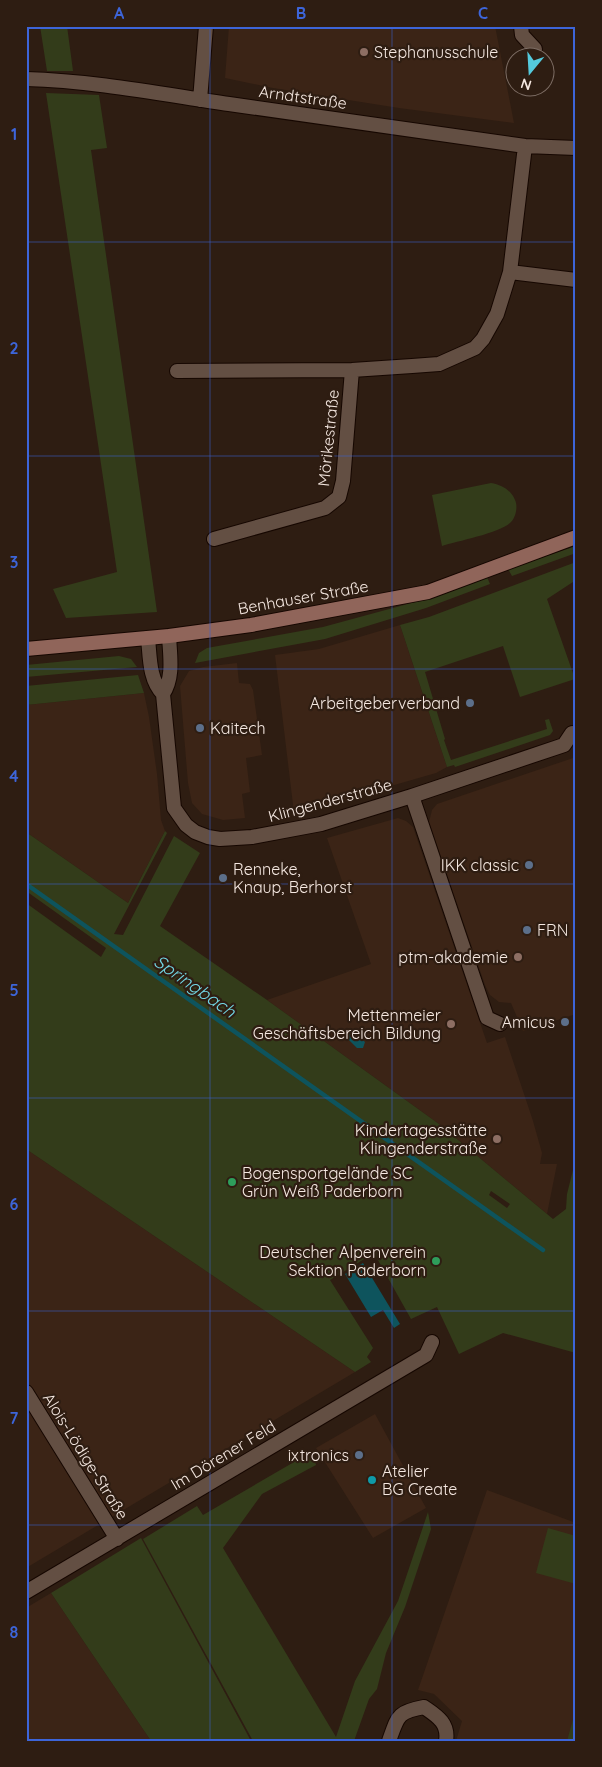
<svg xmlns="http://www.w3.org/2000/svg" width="602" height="1767" viewBox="0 0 602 1767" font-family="Quicksand,sans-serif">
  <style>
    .built { fill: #3b2416 }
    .green { fill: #333c1a; fill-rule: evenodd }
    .water { fill: #0e545d }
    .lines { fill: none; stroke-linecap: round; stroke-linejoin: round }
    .stream { stroke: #0e545d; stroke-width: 4.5 }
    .minor-casing { stroke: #160701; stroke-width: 16 }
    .secondary-casing { stroke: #160701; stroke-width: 16 }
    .minor { stroke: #634f43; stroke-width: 14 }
    .secondary { stroke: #90655a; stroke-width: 14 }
    .grid { fill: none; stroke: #3d65d9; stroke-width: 1; stroke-opacity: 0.55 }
    .education-dot { fill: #8d6e63; stroke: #2e1d12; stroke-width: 2 }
    .service-dot { fill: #5c6f8a; stroke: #2e1d12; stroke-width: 2 }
    .leisure-dot { fill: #2e9e5b; stroke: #2e1d12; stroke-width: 2 }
    .culture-dot { fill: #0f9aa8; stroke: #2e1d12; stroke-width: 2 }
    .labels { text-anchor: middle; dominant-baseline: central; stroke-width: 4.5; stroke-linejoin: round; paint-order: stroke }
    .poi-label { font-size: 16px; fill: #f5e8e1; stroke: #2e1d12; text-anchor: end }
    .street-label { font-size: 16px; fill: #f5e8e1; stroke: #2e1d12 }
    .water-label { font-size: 18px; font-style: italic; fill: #72d6e4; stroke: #2e1d12 }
    .neatline { fill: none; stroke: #3d65d9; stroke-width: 2 }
    .grid-label { font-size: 16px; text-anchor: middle; font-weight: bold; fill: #3d65d9 }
  </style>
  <rect width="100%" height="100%" fill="#2e1d12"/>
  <path class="built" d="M229,26H495L514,123L399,108L273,88L225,78Z
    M400,625L447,767L436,773L325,805L294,813L275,655L319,649Z
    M237,663L239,683L250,684L253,690L262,755L246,758L250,792L242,794L245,818L223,820L202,814L192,803L188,783L180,686L189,671L203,667Z
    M144,693L149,717L157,774L161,820L165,831L128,903L26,832V705Z
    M576,757V1014L523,1031L511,1003L499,1002L490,995L485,985L429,822L432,810L437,804Z
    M398,818L406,821L413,827L487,1043L505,1037L533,1121L542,1153L540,1164H557L547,1214L439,1124L267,1000L371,964L327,838Z
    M26,1149L355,1372L26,1568Z
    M375,1414L426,1508L373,1538L316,1448Z
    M487,1490L576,1523V1741H456L462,1721L434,1694L418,1690Z
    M51,1593L151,1741H26V1608Z"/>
  <path class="green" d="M40,26H67L73,71H47Z
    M46,93L99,95L107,148L91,150L157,612L66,618L53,589L117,572Z
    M491,483C502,485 511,490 515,500C518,506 516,517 511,522C501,533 457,541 442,546L432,495Z
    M576,546V553L512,576L508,569Z
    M576,562V580L547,599L575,679L520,697L503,646L425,672L445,739L444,740L451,760L547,729L545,720L549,719L553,731L550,735L455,767L454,765L447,767L400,625L429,617Z
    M487,577L490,584L426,608L325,639L195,663L199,653L207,648L323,627L426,599Z
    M119,656L131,659L137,667L26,677V665Z
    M138,675L144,693L26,705V686Z
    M165,831L167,833L114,934L123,935L174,836L200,853L160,926L267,1000L439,1124L553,1219L566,1209L567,1194L576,1158V1353L503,1333L459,1354L437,1307L411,1319L374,1253L330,1280L373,1348L367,1357L371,1362L355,1372L26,1149V903L101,957L106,948L26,891V832L128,903ZM491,1191L510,1204L507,1208L489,1195Z
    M313,1451L316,1465L262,1494L223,1548L336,1737L355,1681L398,1601L428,1512L431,1529L405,1607L386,1653L377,1689L369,1699L354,1741H253L143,1539L197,1506L203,1515Z
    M548,1528L576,1536V1584L536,1573Z
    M141,1538L251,1741H151L51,1593Z
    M575,1712L576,1741H567Z"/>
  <path class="water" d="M351,1030L365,1042L363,1048H357L346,1037V1034Z
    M363,1263L400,1324L394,1328L383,1310L371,1317L345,1274Z"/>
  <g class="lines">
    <path class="stream" d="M26,884L543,1250"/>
    <defs>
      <path id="minor" d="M521,26L522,35L535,49
        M26,79C95,81 161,94 229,104C327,118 426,132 525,146L576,148
        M200,100L206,26
        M510,272L576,280
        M177,371L352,370L412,366L439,364L475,348L483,339L497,314L510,272L525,146
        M214,539L325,508L339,497L343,481L352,370
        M169,636C170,656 174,677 163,694L174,808L186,825L195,832L208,837L220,839L252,837L321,824L412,796L564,745L572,733
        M148,638C150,657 149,680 163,694
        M412,796L487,1018L500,1024
        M26,1392L117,1539
        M26,1592L426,1355L432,1342
        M389,1741C398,1716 397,1712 424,1707C437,1716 449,1723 446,1741"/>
      <path id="secondary" d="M26,649L169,636L251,625L428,592L576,537"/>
    </defs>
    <use href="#minor" class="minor-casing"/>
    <use href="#secondary" class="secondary-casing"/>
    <use href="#minor" class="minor"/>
    <use href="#secondary" class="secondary"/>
  </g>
  <path class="grid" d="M210,26V1741M392,26V1741M26,242H576M26,456H576M26,669H576M26,884H576M26,1098H576M26,1311H576M26,1525H576"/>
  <g class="education-dot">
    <circle cx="364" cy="52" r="5"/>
    <circle cx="518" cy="957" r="5"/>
    <circle cx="451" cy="1024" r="5"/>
    <circle cx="497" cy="1139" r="5"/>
  </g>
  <g class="service-dot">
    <circle cx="470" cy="703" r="5"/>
    <circle cx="200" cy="728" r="5"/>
    <circle cx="529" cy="865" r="5"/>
    <circle cx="223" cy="878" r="5"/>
    <circle cx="527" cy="930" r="5"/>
    <circle cx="565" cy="1022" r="5"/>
    <circle cx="359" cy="1455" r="5"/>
  </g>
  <g class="leisure-dot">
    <circle cx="232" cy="1182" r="5"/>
    <circle cx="436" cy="1261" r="5"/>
  </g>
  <circle class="culture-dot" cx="372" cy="1480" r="5"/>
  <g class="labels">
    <g class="poi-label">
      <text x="374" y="52" text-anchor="start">Stephanusschule</text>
      <text x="460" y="703">Arbeitgeberverband</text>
      <text x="210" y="728" text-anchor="start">Kaitech</text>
      <text x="519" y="865">IKK classic</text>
      <text x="233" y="869" text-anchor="start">Renneke,<tspan x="233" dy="18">Knaup, Berhorst</tspan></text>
      <text x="537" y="930" text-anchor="start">FRN</text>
      <text x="508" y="957">ptm-akademie</text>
      <text x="441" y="1015">Mettenmeier<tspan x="441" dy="18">Geschäftsbereich Bildung</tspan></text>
      <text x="555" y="1022">Amicus</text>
      <text x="487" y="1130">Kindertagesstätte<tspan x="487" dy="18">Klingenderstraße</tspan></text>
      <text x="242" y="1173" text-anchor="start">Bogensportgelände SC<tspan x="242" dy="18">Grün Weiß Paderborn</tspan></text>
      <text x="426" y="1252">Deutscher Alpenverein<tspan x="426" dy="18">Sektion Paderborn</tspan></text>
      <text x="349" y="1455">ixtronics</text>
      <text x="382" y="1471" text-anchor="start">Atelier<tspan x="382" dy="18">BG Create</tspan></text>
    </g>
    <g class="street-label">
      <text transform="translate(303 97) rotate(8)">Arndtstraße</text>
      <text transform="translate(328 438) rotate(-84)">Mörikestraße</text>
      <text transform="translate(303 597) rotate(-10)">Benhauser Straße</text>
      <text transform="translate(330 800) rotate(-15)">Klingenderstraße</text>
      <text transform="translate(223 1455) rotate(-31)">Im Dörener Feld</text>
      <text transform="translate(86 1456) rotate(58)">Alois-Lödige-Straße</text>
    </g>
    <g class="water-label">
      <text transform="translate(195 986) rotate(35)">Springbach</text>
    </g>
  </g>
  <rect width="602" height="1767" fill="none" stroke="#2e1d12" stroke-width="55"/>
  <g transform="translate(530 72) rotate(198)"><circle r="24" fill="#2e1d12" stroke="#7e6e65"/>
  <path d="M0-4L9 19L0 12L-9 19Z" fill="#54cadd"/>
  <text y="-8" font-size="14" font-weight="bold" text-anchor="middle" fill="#f5e8e1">N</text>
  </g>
  <rect x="28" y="28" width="546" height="1712" class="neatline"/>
  <g class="grid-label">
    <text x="119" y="19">A</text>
    <text x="301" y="19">B</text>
    <text x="483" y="19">C</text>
    <text x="14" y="140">1</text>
    <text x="14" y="354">2</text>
    <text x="14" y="568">3</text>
    <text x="14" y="782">4</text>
    <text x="14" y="996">5</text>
    <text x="14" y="1210">6</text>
    <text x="14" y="1424">7</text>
    <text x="14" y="1638">8</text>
  </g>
</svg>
